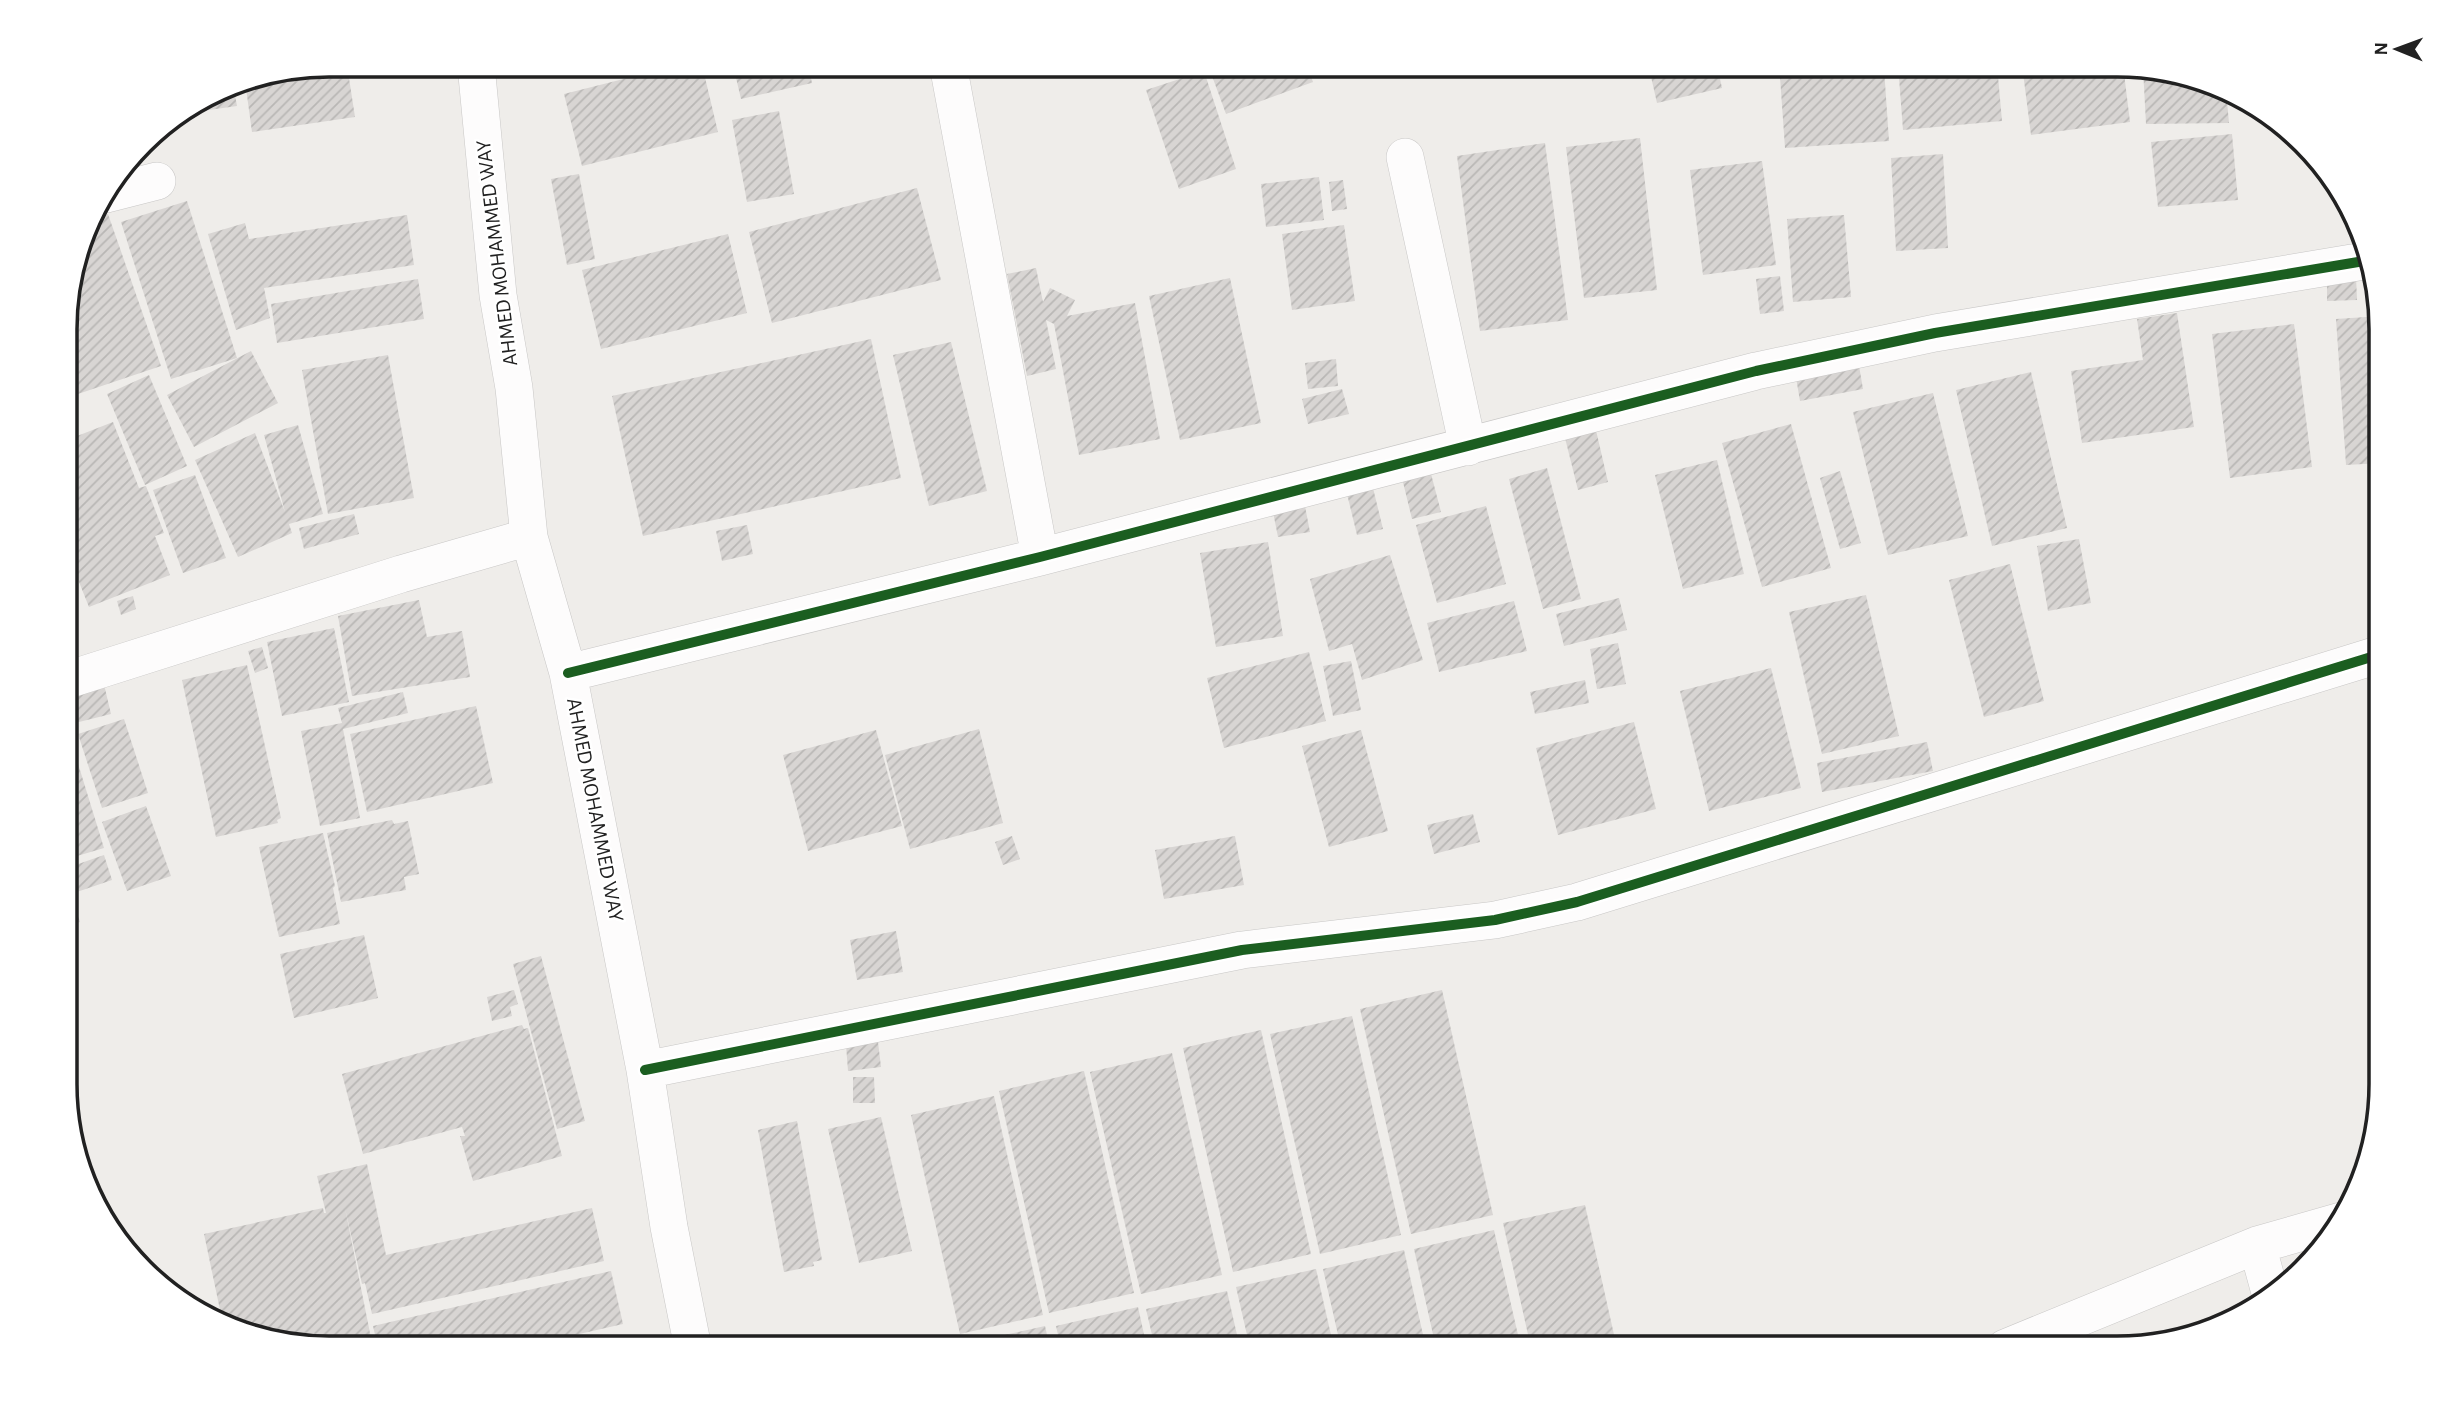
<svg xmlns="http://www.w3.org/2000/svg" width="2446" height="1413" viewBox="0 0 2446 1413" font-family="'Alegreya Sans',sans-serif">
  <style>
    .building { fill: url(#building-hatch) }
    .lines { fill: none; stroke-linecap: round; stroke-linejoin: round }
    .street-casing { stroke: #c8c7c6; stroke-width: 38 }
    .street { stroke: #fdfcfc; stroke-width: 37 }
    .cycleway-casing { stroke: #fff; stroke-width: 15 }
    .cycleway { stroke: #1b5e20; stroke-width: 10 }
    .labels { text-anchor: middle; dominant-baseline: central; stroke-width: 5; stroke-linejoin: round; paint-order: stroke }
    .street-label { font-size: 21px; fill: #212121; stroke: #fff }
    .rim { fill: none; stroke: #212121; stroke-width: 3.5 }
  </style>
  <defs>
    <pattern id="building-hatch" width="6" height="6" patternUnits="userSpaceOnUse" patternTransform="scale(1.75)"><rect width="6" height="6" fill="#d8d5d3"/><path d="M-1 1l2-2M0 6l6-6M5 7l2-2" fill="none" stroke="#b9b7b5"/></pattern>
  </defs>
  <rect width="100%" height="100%" fill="#efedea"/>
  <path class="building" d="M329,65H347L355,117L252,132L245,81Z
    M616,65H651V66L617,71Z
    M679,65H702L718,132L582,166L564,94Z
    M733,65H808L812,83L741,99Z
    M1022,65H1068V66L1023,74Z
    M1208,65H1307L1313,82L1226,114Z
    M1453,65H1485V66L1455,72Z
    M1660,65H1717L1722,88L1657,103L1649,68Z
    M1898,65H1997L2002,121L1903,130Z
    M2022,65H2123L2130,122L2031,135Z
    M1884,68L1889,141L1785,148L1780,77Z
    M2143,68L2186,74L2226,90L2229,123L2146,124Z
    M1204,71L1236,169L1179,189L1146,90Z
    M233,84L237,106L181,114L228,85Z
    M779,111L794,194L747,202L732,120Z
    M2232,134L2238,200L2158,207L2151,142Z
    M1640,138L1657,290L1584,298L1566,147Z
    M1545,143L1568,320L1480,331L1457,156Z
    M1943,154L1948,248L1896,251L1891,158Z
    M1762,161L1776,265L1703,275L1690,170Z
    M579,174L595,259L567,265L551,179Z
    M1319,177L1324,220L1266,227L1261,184Z
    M1343,180L1347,209L1332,211L1329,182Z
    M917,188L941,280L772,323L749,232Z
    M187,201L237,358L171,379L121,222Z
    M108,214L161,366L75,395L67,372V295L90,220Z
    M407,215L414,265L264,288L270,318L236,330L208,234L245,223L249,239Z
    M1844,215L1851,297L1793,302L1787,219Z
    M1344,225L1355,301L1292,310L1282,234Z
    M728,234L747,313L601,349L582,270Z
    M1036,268L1043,302L1050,288L1075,300L1067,316L1135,303L1160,439L1079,455L1054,324L1046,320L1056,369L1027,376L1007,274Z
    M1780,276L1784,311L1760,314L1756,279Z
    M2356,276L2357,300L2327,301V277Z
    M1230,278L1261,423L1180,440L1149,296Z
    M418,279L424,319L277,343L271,304Z
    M2177,313L2194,427L2082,443L2071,371L2143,360L2137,319Z
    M2381,316V463L2346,465L2336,319Z
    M2294,324L2312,467L2230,478L2212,334Z
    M871,339L901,478L643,536L612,396Z
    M951,342L987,491L929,506L893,355Z
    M251,351L278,403L194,447L167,395Z
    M1857,354L1863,389L1800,401L1794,366Z
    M388,355L414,498L328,514L302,370Z
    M1336,359L1338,386L1308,389L1305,363Z
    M2031,372L2067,528L1992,546L1956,390Z
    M149,375L187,466L145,485L107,394Z
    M1342,389L1349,414L1308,424L1302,399Z
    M1933,393L1968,536L1888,555L1853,412Z
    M113,422L139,488L146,486L164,533L155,536L170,575L89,607L67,552V440Z
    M1791,424L1831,568L1762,587L1722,443Z
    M298,425L323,514L289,524L292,533L238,557L195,460L255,433L285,512L264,435Z
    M1595,426L1608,482L1578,490L1564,434Z
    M1717,460L1744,574L1683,589L1655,475Z
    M1429,466L1441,512L1412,519L1401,474Z
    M1547,468L1581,599L1543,609L1509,479Z
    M1840,471L1861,543L1840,549L1820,478Z
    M195,475L226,558L183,573L153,490Z
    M1373,488L1383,529L1357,535L1347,494Z
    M1303,496L1310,532L1278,537L1271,502Z
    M1486,506L1506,584L1437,603L1416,525Z
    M354,514L359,534L304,549L299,528Z
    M747,525L753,554L722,561L716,531Z
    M2079,539L2091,603L2048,611L2037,546Z
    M1268,542L1283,636L1216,647L1200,553Z
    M1390,555L1423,660L1362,680L1352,644L1329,651L1310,579Z
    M2010,564L2044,701L1984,717L1949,580Z
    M1866,595L1899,736L1822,754L1789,612Z
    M133,596L136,609L121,615L117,601Z
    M1619,598L1627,630L1564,646L1556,614Z
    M419,600L427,637L462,631L470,677L352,696L338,616Z
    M1514,601L1527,651L1439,672L1427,623Z
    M334,628L349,702L282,716L267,642Z
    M1618,643L1626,684L1597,689L1590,649Z
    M262,647L268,668L255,673L248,651Z
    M1309,652L1326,721L1224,748L1207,678Z
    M1351,661L1361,710L1333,716L1323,666Z
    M247,665L281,818L277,820L278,823L216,837L182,680Z
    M1771,668L1801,788L1709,811L1680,691Z
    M102,676L111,714L67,725V685Z
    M1585,680L1589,703L1535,714L1530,692Z
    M403,692L408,713L343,729L360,818L320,826L301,731L342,723L338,708Z
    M476,706L493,783L367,812L350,734Z
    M124,719L148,793L102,808L78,734Z
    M1634,722L1656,809L1558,835L1536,748Z
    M979,729L1003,823L910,849L885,755Z
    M876,730L902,826L808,851L783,755Z
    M1361,730L1388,831L1329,847L1302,746Z
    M1927,742L1933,771L1822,792L1817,763Z
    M72,744L104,848L67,859V745Z
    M146,806L171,876L127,891L102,822Z
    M1473,814L1480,842L1434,854L1427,825Z
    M392,820L394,824L408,821L419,874L404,877L406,890L341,902L327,833Z
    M323,833L335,886L333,888L340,924L279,937L259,847Z
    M1012,836L1020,859L1003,865L995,842Z
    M1235,836L1244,885L1164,899L1155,850Z
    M104,855L112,880L71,894L80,922L71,925L76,939L67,942V868Z
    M896,931L903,972L857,980L850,940Z
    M364,935L378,998L294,1018L280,954Z
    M541,956L585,1121L557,1129L513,964Z
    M514,990L518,1004L510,1007L512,1016L492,1021L487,997Z
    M1442,990L1493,1215L1411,1234L1360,1009Z
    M1352,1016L1401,1235L1320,1254L1270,1034Z
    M522,1025L524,1029L528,1028L562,1156L473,1181L460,1136H465L462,1127L363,1154L342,1074Z
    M1261,1030L1311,1254L1233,1272L1183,1048Z
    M878,1042L881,1067L848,1071L846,1045Z
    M1172,1053L1222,1275L1141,1294L1090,1072Z
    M1084,1071L1134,1293L1049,1313L999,1091Z
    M853,1077H874L875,1103H853Z
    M994,1096L1043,1315L960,1334L911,1115Z
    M881,1117L912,1251L859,1263L828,1129Z
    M797,1121L822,1260L813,1262L814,1266L784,1272L758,1130Z
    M367,1164L386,1255L592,1208L604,1261L372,1314L365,1283L362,1284L345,1208L373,1348H328L261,1339L223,1324L204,1234L323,1208L324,1213H326L317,1176Z
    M1585,1205L1617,1348H1531L1503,1223Z
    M1494,1230L1521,1348H1436L1414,1249Z
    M1404,1250L1426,1348H1341L1323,1269Z
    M1316,1269L1334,1348H1250L1236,1287Z
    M611,1271L623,1324L518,1348H378L373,1326Z
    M1227,1291L1240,1348H1155L1146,1309Z
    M1138,1307L1147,1348H1061L1056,1326Z
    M1045,1326L1050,1348H965L964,1344Z"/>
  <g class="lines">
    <defs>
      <path id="street" d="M476,65L498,295L514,388L529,537L568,673L645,1070L669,1227L693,1348
        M949,70L1040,557
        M1405,157L1468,447
        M106,194L157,181
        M568,673L1040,557L1756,371L1935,333L2370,260
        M67,680L401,574L529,537
        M645,1070L1242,950L1495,920L1577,902L2381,654
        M2257,1245L2271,1296
        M2005,1348L2257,1245L2341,1221"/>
    </defs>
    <use href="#street" class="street-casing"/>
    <use href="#street" class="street"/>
    <defs>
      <path id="cycleway" d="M568,673L1040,557L1756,371L1935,333L2370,260
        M645,1070L1242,950L1495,920L1577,902L2381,654"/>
    </defs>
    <use href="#cycleway" class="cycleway-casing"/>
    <use href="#cycleway" class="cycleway"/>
  </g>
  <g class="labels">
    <g class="street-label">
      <text transform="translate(497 253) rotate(-97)">AHMED MOHAMMED WAY</text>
      <text transform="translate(595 810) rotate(79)">AHMED MOHAMMED WAY</text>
    </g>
  </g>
  <path d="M0 0H2446V1413H0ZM329 77H2117A252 252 0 0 1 2369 329V1084A252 252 0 0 1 2117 1336H329A252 252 0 0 1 77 1084V329A252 252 0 0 1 329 77Z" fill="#fff" fill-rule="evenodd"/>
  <path class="rim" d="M329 77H2117A252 252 0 0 1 2369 329V1084A252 252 0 0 1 2117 1336H329A252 252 0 0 1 77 1084V329A252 252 0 0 1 329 77Z"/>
  <g transform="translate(2397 49) rotate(271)" stroke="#ffffff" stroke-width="5" paint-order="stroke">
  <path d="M0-5L12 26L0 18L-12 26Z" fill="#212121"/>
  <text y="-10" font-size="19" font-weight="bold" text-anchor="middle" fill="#212121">N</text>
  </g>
</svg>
